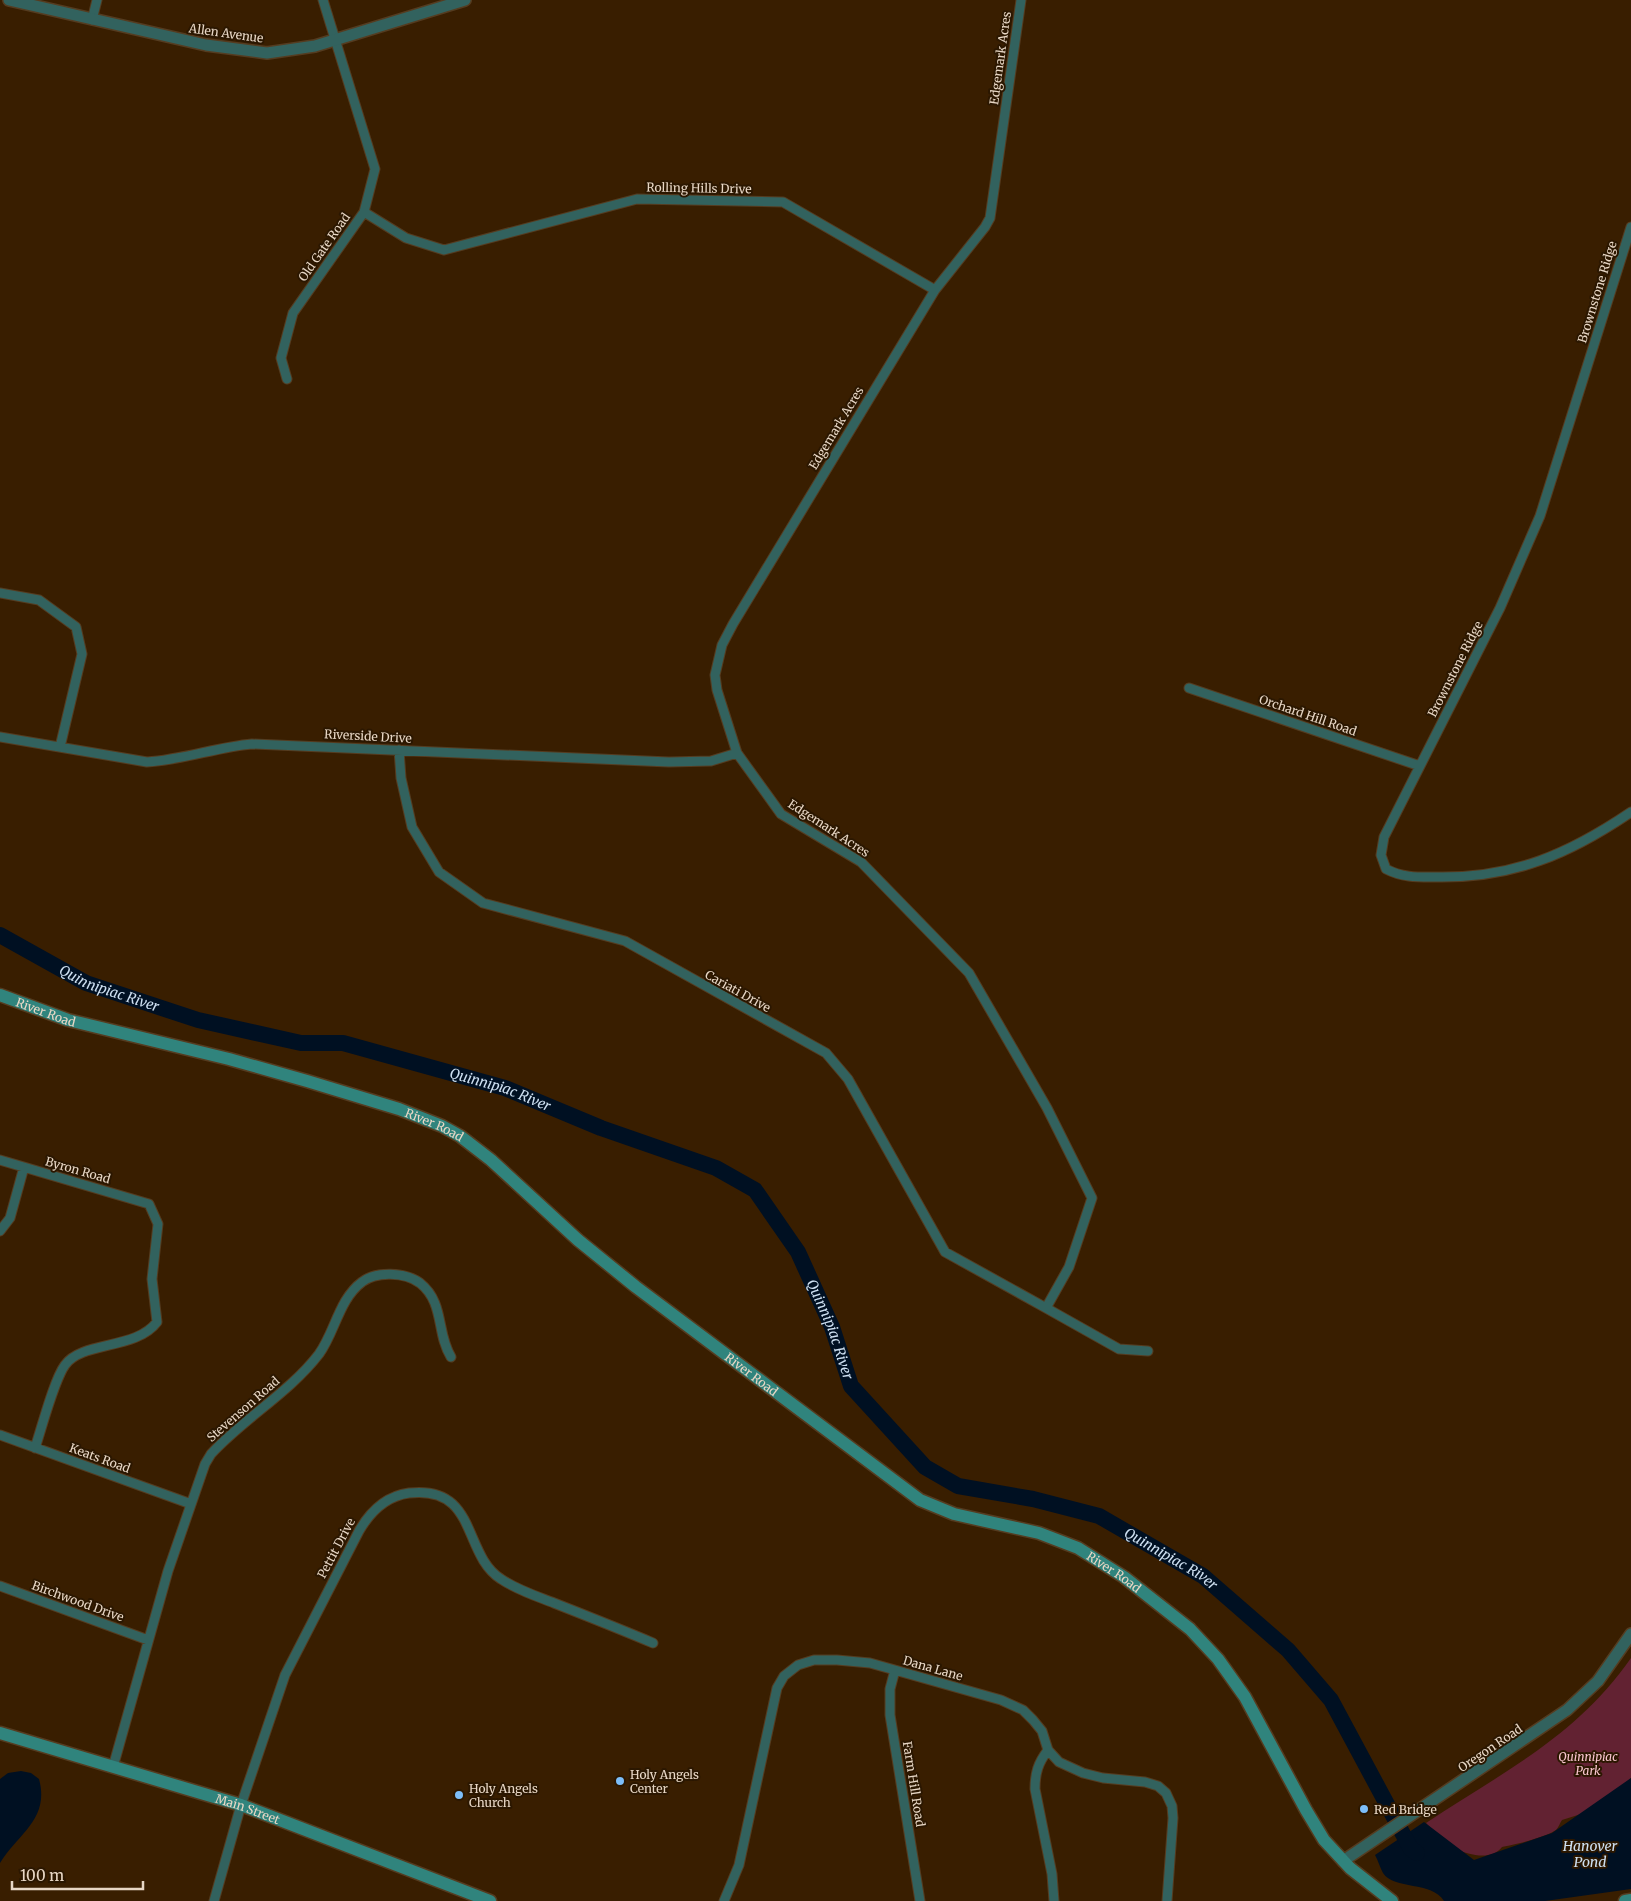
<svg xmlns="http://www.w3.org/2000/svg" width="1631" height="1901" viewBox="0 0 1631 1901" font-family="Merriweather,serif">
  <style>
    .green { fill: #622232 }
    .water { fill: #001022 }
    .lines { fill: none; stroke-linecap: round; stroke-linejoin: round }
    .river { stroke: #001022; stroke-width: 16 }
    .minor-casing { stroke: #553c20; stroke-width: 11 }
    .tertiary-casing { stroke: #553c20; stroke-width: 14 }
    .secondary-casing { stroke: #553c20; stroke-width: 15 }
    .minor { stroke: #32625e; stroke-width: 9 }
    .tertiary { stroke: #32625e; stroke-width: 11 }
    .secondary { stroke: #30847d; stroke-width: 12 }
    .poi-dot { fill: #7dbef9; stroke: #2b1700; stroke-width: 2 }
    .labels { text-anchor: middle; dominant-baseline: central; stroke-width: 4; stroke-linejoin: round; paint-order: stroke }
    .street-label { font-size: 12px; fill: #e8d7c5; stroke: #2b1700 }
    .park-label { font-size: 12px; font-style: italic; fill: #fac6cf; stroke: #2b1700 }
    .poi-label { font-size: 12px; fill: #e8d7c5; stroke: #2b1700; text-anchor: start }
    .water-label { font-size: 14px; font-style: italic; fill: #cee0f1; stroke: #2b1700 }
  </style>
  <rect width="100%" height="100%" fill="#391e00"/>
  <path class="green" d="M1631,1658V1778L1612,1795L1581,1814L1562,1820C1560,1823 1558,1828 1556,1830C1546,1837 1515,1845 1502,1847C1491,1861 1470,1855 1455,1849C1444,1844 1434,1831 1426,1823C1503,1772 1577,1736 1631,1658Z"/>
  <path class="water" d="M21,1771L31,1773L39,1779C50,1819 18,1834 0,1863V1779L8,1773Z
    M1631,1778V1889L1545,1901H1444C1432,1881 1394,1890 1383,1873C1380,1868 1378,1860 1375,1855L1424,1822L1474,1860L1552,1833Z"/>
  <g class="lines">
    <path class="river" id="s1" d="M0,935L86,983L198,1020L301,1043H343L505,1088L601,1128L716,1168L755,1190L798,1252L832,1327L851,1386L925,1467L958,1486L1033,1499L1099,1516L1203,1576L1288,1650L1331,1700L1411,1849L1417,1853"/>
    <defs>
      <path id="minor" d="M1021,0L990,218L985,227L935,290L733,624L722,645L715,675L717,690L737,753L781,814L861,862L969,973L1047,1108L1092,1198L1069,1267L1046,1308L1119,1349L1148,1351
        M92,20L97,0
        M364,212L406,238L444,250L637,199L783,202L935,290
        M1631,227L1540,516L1500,608L1384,837L1381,855L1386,869C1403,878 1419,877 1438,877C1514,878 1569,854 1631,812
        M287,379L281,358L293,313L364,212L375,169L323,0
        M0,593L39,600L76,627L82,654L60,747
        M1189,688L1420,766
        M0,737L147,762C183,760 217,747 252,744L669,762L711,761L737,753
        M399,750L401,778L412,827L439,872L483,903L625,941L826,1053L848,1079L945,1252L1046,1308
        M0,1160L149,1204L158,1224L152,1279L157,1322C136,1350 82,1341 65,1365C54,1380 42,1427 35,1448
        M0,1231L10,1218L24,1167
        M0,1435L191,1504
        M0,1586L148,1640
        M895,1670L890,1689V1715L920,1901
        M1048,1750C1038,1763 1035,1773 1035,1789L1052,1874L1054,1901
        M113,1767L168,1571L205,1464L211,1454C244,1418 289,1393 319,1354C335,1332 339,1299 362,1282C376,1271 405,1272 420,1283C445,1303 436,1333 451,1357
        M214,1901L241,1805L285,1675L359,1531C370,1512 386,1496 409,1493C478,1485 462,1554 501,1579C517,1590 536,1596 554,1603C587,1616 620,1629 653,1643
        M724,1901L739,1865L777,1688L784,1676L798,1665L814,1660H837L870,1663L1001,1700L1023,1710L1033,1720L1042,1731L1048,1750L1059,1762L1083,1773L1103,1778L1145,1782L1158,1786L1166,1793L1172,1806L1173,1818L1167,1901"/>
      <path id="tertiary" d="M9,0L206,45L267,53L315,46L465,0
        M1343,1861L1567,1710L1598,1681L1631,1634"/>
      <g id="secondary">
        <path id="s2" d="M0,995L68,1020L229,1059L307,1081L399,1109L442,1126L460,1136L491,1160L578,1240L636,1287L920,1500L954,1514L1039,1533L1078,1548L1124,1577L1190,1629L1218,1659L1245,1697L1306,1810L1324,1840L1350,1868L1392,1901"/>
        <path id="s3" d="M0,1733L241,1805L490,1901"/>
        <path d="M1625,1901L1631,1900"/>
      </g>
    </defs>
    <use href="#minor" class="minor-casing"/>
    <use href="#tertiary" class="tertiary-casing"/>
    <use href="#secondary" class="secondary-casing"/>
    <use href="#minor" class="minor"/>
    <use href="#tertiary" class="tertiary"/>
    <use href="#secondary" class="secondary"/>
  </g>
  <g class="poi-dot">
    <circle cx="620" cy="1781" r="5"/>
    <circle cx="459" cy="1795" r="5"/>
    <circle cx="1364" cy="1809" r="5"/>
  </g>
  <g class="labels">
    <g class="street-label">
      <text transform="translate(226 33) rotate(8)">Allen Avenue</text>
      <text transform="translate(1000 58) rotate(-82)">Edgemark Acres</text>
      <text transform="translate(699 188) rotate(1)">Rolling Hills Drive</text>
      <text transform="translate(324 247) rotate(-55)">Old Gate Road</text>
      <text transform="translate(1597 292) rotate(-73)">Brownstone Ridge</text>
      <text transform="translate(836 428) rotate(-59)">Edgemark Acres</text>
      <text transform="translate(1455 669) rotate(-63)">Brownstone Ridge</text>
      <text transform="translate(1308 715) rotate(19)">Orchard Hill Road</text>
      <text transform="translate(368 736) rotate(3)">Riverside Drive</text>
      <text transform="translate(829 828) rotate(33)">Edgemark Acres</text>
      <text transform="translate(738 991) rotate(29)">Cariati Drive</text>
      <text stroke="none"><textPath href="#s2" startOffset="49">River Road</textPath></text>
      <text stroke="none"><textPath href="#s2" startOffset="454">River Road</textPath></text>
      <text transform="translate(78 1170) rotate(16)">Byron Road</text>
      <text stroke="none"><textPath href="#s2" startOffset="859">River Road</textPath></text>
      <text transform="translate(243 1409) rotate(-41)">Stevenson Road</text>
      <text transform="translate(100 1458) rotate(20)">Keats Road</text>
      <text transform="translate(336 1548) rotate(-62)">Pettit Drive</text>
      <text stroke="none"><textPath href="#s2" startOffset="1278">River Road</textPath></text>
      <text transform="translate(78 1601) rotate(20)">Birchwood Drive</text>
      <text transform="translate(933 1668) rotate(16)">Dana Lane</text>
      <text transform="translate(1490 1748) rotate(-34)">Oregon Road</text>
      <text transform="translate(914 1784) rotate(81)">Farm Hill Road</text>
      <text stroke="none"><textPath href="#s3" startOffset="259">Main Street</textPath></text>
    </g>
    <g class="park-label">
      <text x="1588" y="1756">Quinnipiac<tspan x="1588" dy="14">Park</tspan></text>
    </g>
    <g class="poi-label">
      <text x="630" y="1774">Holy Angels<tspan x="630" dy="14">Center</tspan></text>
      <text x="469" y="1788">Holy Angels<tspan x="469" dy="14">Church</tspan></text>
      <text x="1374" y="1809">Red Bridge</text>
    </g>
    <g class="water-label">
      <text stroke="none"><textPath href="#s1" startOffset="122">Quinnipiac River</textPath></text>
      <text stroke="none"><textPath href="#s1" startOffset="528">Quinnipiac River</textPath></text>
      <text stroke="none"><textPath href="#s1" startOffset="962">Quinnipiac River</textPath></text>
      <text stroke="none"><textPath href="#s1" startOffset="1398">Quinnipiac River</textPath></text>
      <text x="1590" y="1846">Hanover<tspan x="1590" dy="16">Pond</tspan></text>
    </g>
  </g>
  <path d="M12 1881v8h131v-8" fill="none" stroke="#e8d7c5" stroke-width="2.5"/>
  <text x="20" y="1881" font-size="15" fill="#e8d7c5" stroke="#2b1700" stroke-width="4" paint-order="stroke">100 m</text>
</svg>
